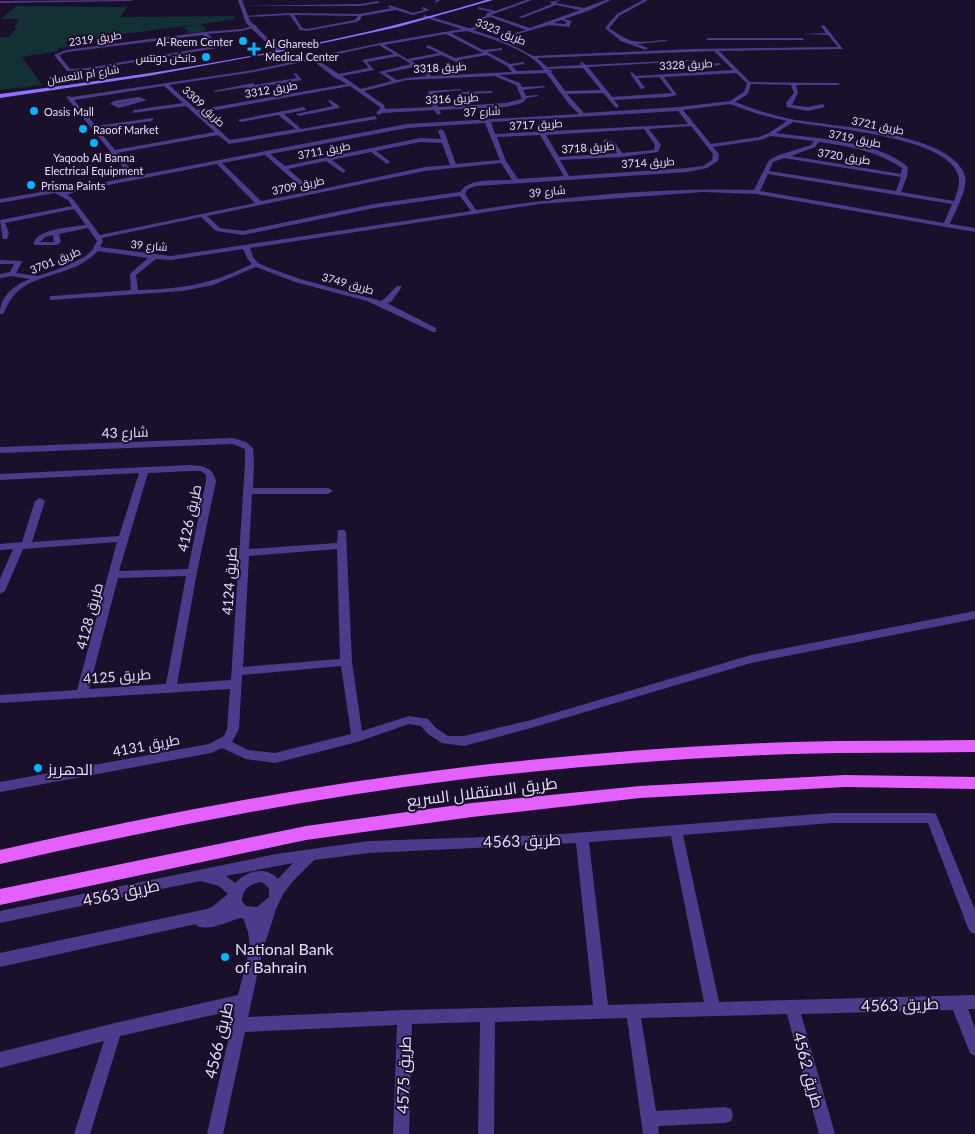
<svg xmlns="http://www.w3.org/2000/svg" width="975" height="1134" viewBox="0 0 975 1134" font-family="Lato,Cairo,sans-serif">
  <style>
    .green { fill: #133035 }
    .lines { fill: none; stroke-linecap: round; stroke-linejoin: round }
    .minor { fill: #4e3a8b; fill-rule: evenodd }
    .tertiary { fill: #4e3a8b; fill-rule: evenodd }
    .secondary { fill: #9171ff; fill-rule: evenodd }
    .primary { fill: #e461ff; fill-rule: evenodd }
    .poi-dot { fill: #06b4ff; stroke: #1a102b; stroke-width: 2 }
    .labels { text-anchor: middle; dominant-baseline: central; stroke-width: 4; stroke-linejoin: round; paint-order: stroke }
    .far-street-label { font-size: 11px; fill: #e6daff; stroke: #1a102b }
    .far-poi-label { font-size: 11px; fill: #e6daff; stroke: #1a102b; text-anchor: start }
    .street-label { font-size: 14px; fill: #e6daff; stroke: #1a102b }
    .near-poi-label { font-size: 16px; fill: #e6daff; stroke: #1a102b; text-anchor: start }
    .near-street-label { font-size: 16px; fill: #e6daff; stroke: #1a102b }
  </style>
  <rect width="100%" height="100%" fill="#1a102b"/>
  <path class="green" d="M16,6L127,7L120,17L235,16V19L201,24L207,31L189,33L184,27L198,24L65,42L70,47L58,48L59,51L22,57L42,85L0,90V37H9L17,28L14,27L20,19H1Z"/>
  <g class="lines">
    <path class="minor" d="M133,0L131,1L0,3V1Z
      M436,0H441L435,3Z
      M526,0H532L491,15L530,28L580,10L556,5L522,18L519,17L552,4L550,2L561,0L555,3L584,8L606,0H611L588,11L564,19L572,21L570,24V27L549,25L500,39L533,56L694,49L838,47L828,35L803,34L826,33L821,26L824,25L843,49L719,51L750,82L840,83L838,85H796L798,93L792,105L808,107L823,104L825,107L808,111L787,107L786,103L794,93L791,85L751,84L748,94L735,102C753,109 771,115 790,119C829,126 947,132 964,173C970,187 955,211 950,224L975,228V232L756,194L703,192L539,204L250,248L253,257L258,263L272,269L300,279L381,301L385,298L397,286H401V288L391,302L387,303L436,328V332H433L367,301L295,282L256,267L213,285L183,291L50,300V296H53L131,290L130,274L148,258L98,251C74,276 40,272 18,291C11,297 7,306 3,314H0C0,296 14,285 30,279L12,276L0,278V274L10,272L14,264H0V260L21,261L22,262L16,273L38,276L64,267L86,256L93,249L97,241L88,228L59,234L61,242L57,245H34C33,229 72,227 86,225L74,209L5,223L9,233L7,239H3L0,220L72,206L68,200L55,193L0,203V199L53,190L55,186C64,183 72,181 80,187L131,177L67,98V96L72,97L254,70L380,43L462,29L423,17L424,15L468,28L477,27V29L473,30L497,38L526,30L490,17L476,21V19L486,16V14L491,12L478,9V7L495,11ZM561,20L567,22L565,24L554,23ZM467,31C490,38 530,50 544,70L517,71L512,66L524,64V62L510,64L487,52L502,50V48L483,50L451,33ZM446,34L483,53L455,58L428,45L426,47L439,53L407,59L384,45ZM379,45L394,54L362,60L369,68L339,74L316,59ZM714,51L733,70L636,76L632,72L630,73L641,89L645,88L638,78L659,77L672,93L612,97L588,67L690,61L688,60L586,65L582,62L580,63L581,65L547,67L537,58ZM442,55L464,66L466,64L459,60L487,55L507,66L512,72L431,76L427,70L411,61ZM398,56L411,64L379,72L392,81L361,89L342,76L374,70L367,62ZM312,60L334,77L347,84L197,110L169,85L254,72ZM414,67L423,72L427,76L407,78L397,80L385,73ZM583,68L601,90L565,91L551,72L553,70H549L548,69ZM546,73L568,103L579,114L407,124L136,176L117,153L218,135L229,144L377,119L375,116L301,129L284,114L306,110L304,107L238,120L241,122L278,115L296,129L230,140L200,113L350,86L380,107V109L376,113L379,115L382,113L434,110L438,115L441,113L439,110L506,107L522,103L527,98L539,96L537,95L526,96L523,90L546,87L544,86L522,87L520,83L499,75ZM736,73L747,83L744,92L730,101L679,107L584,113L567,94L603,93L616,108L619,106L614,100L666,97L677,95L664,77ZM495,76L516,85L522,99L506,103L438,107L433,93L462,90L460,89L430,91L428,92L433,107L385,109L384,105L364,91L407,80ZM164,86L183,103L134,110L132,113L186,106L215,132L115,150L98,129L151,121L153,120V118L96,126L74,100ZM730,104L758,114L787,121L769,133L759,137L711,144L683,110ZM678,111L688,124L495,134L491,122ZM793,122C827,128 948,137 958,175C961,183 957,193 954,201L901,192L907,176L908,167C877,140 815,139 776,133ZM485,123L500,160L456,164L444,131L441,129L438,131L441,139L420,138L285,166L270,154L407,128ZM691,126L713,154L712,160L703,166L687,168L569,176L560,160L621,157L658,152L661,145L649,129ZM644,129L655,145L654,150L622,153L616,144L606,139L603,141L604,142L612,146L617,153L559,157L546,135ZM540,135L564,176L518,179L506,161L497,137ZM771,136L814,141L811,145L779,155L769,160L754,190C662,187 567,196 476,210L465,194L468,189L476,186L687,172L707,168L718,161L719,154L713,147L760,140ZM420,142L442,143L450,165L425,167L313,191L288,169L326,161L343,173L346,171L345,170L332,160L371,152L387,164L390,162L389,161L376,151ZM819,142C848,146 877,151 902,168L901,174L791,156L815,147ZM265,155L307,192L261,201L222,163ZM784,158L901,177L896,191L769,171L773,162ZM501,163L512,180C495,181 470,177 460,192L374,204L243,231L220,228L207,216L425,171ZM217,164L255,203L100,235L72,198L67,195L77,191ZM768,174L952,204L944,223L760,191ZM71,186L74,188L67,191L59,190L62,187ZM460,196L471,211L171,256L100,247L103,241L102,238L201,217L216,231L243,235L374,208ZM53,235L54,242H40L45,237ZM243,249L247,258L252,264C212,284 183,289 138,290L136,275L156,259L171,260Z
      M643,0H648L619,16L609,28C634,46 637,42 666,40L668,41L637,44L648,48L646,50L621,41L605,28L617,14Z
      M379,1V3L360,6H239L360,4Z
      M389,5L413,13L424,10L421,8L423,7L430,10L413,15L396,10L362,16L360,20L356,22L307,31L300,30L290,15L246,17L244,16L291,13L360,14L392,8L388,7ZM294,15L358,16L355,20L307,29L302,28Z
      M256,25L257,27L242,31L208,34L219,45L217,48L88,70L67,71L54,55L66,50L204,32L242,29ZM203,35L214,45V46L88,68L70,69L59,55L67,52Z
      M708,38H802L804,39L802,40H706Z
      M719,63L721,65L693,67L691,66Z
      M296,73L302,80L247,89L245,88L247,87L215,92L213,91L253,83L255,85L248,86L297,78L294,74Z
      M491,91L493,93L462,94L460,93L462,92Z
      M139,97L147,100L119,108L110,104L114,101ZM139,100L119,104H117Z
      M330,100L339,106V108L299,116L296,114L333,106L328,101Z
      M233,438L246,442L253,448L254,464L253,488H328L333,491L328,494H252L249,549L337,543L338,530H344L346,532L352,662L362,731L409,716L428,719L436,728L448,736H464L531,720L751,655L975,611V619L751,663L531,728L464,746L442,743L428,734L421,726L409,724L357,742L275,763L246,759L222,748L211,753L0,792V782L209,744L224,736L227,729L230,689L0,703V695L77,690L117,542L23,549L5,591L0,594V579L13,549L0,550V544L22,542L35,501L40,498L45,501L32,542L119,536L139,473L0,480V474L191,465C203,466 213,467 216,481L197,572L177,684L231,680L245,464V449L233,444L0,453V447ZM191,471H201L206,475V481L188,569L119,571L148,473ZM337,549L340,659L243,667L249,556ZM186,576L166,684L89,689L118,578ZM341,666L351,734L275,753L248,750L232,742L239,729L242,675Z
      M831,813H932L936,814L975,910V934L970,932L968,928L928,823H831L683,835L719,1002L975,995V1009H968L975,1028V1056L970,1053L953,1010L801,1014L835,1134H819L787,1014L641,1018L656,1111L725,1107L731,1109L733,1115L731,1121L725,1123L658,1126L659,1134H643L627,1018L495,1022L494,1134H478L480,1022L412,1024L409,1134H393L397,1025L245,1032L223,1134H207L235,1010L120,1036L90,1134H74L104,1041L0,1068V1052L115,1023L238,995L250,948L248,932L243,918H240C227,922 210,931 197,926L196,924L0,967V953L207,909L212,907L228,894L219,886L200,881L0,923V911L276,854L369,841L548,835ZM671,836L704,1002L608,1005L589,842ZM576,843L593,1005L405,1010L248,1017L262,953L276,909L283,894L294,880L314,860L369,853ZM293,863L278,879C266,865 247,871 235,883L226,876ZM262,882L269,888V897L257,907L246,906L242,901C242,889 250,884 262,882Z"/>
    <path class="tertiary" d="M238,0H242L250,21L280,50V52H276L246,23Z"/>
    <path class="secondary" d="M486,0H493L398,27L300,48L148,76L0,98V94C163,73 328,48 486,0Z"/>
    <path class="primary" d="M975,740V752C914,753 853,752 792,754C680,758 568,767 457,780C303,799 151,830 0,864V850C151,816 303,786 457,768C568,755 680,746 792,742C853,740 914,741 975,740Z
      M845,775L975,777V789L845,787L640,798L472,817L306,840L0,905V889L306,826L472,803L640,786Z"/>
  </g>
  <g class="poi-dot">
    <circle cx="243" cy="41" r="5"/>
    <path d="M251.5 41.5h5v5h5v5h-5v5h-5v-5h-5v-5h5z"/>
    <circle cx="206" cy="57" r="5"/>
    <circle cx="34" cy="111" r="5"/>
    <circle cx="83" cy="129" r="5"/>
    <circle cx="94" cy="143" r="5"/>
    <circle cx="31" cy="185" r="5"/>
    <circle cx="38" cy="768" r="5"/>
    <circle cx="225" cy="957" r="5"/>
  </g>
  <g class="labels">
    <g class="far-street-label">
      <text transform="translate(501 31) rotate(22)">طريق 3323</text>
      <text transform="translate(95 38) rotate(-8)">طريق 2319</text>
      <text transform="translate(686 64) rotate(-3)">طريق 3328</text>
      <text transform="translate(440 67) rotate(-3)">طريق 3318</text>
      <text transform="translate(83 74) rotate(-9)">شارع ام النعسان</text>
      <text transform="translate(271 89) rotate(-10)">طريق 3312</text>
      <text transform="translate(452 98) rotate(-3)">طريق 3316</text>
      <text transform="translate(204 106) rotate(43)">طريق 3309</text>
      <text transform="translate(482 111) rotate(-3)">شارع 37</text>
      <text transform="translate(536 124) rotate(-3)">طريق 3717</text>
      <text transform="translate(878 125) rotate(11)">طريق 3721</text>
      <text transform="translate(855 138) rotate(11)">طريق 3719</text>
      <text transform="translate(588 147) rotate(-4)">طريق 3718</text>
      <text transform="translate(324 150) rotate(-11)">طريق 3711</text>
      <text transform="translate(844 156) rotate(9)">طريق 3720</text>
      <text transform="translate(648 162) rotate(-3)">طريق 3714</text>
      <text transform="translate(298 185) rotate(-12)">طريق 3709</text>
      <text transform="translate(547 191) rotate(-6)">شارع 39</text>
      <text transform="translate(149 245) rotate(5)">شارع 39</text>
      <text transform="translate(55 260) rotate(-22)">طريق 3701</text>
      <text transform="translate(348 283) rotate(15)">طريق 3749</text>
    </g>
    <g class="far-poi-label">
      <text x="233" y="41" text-anchor="end">Al-Reem Center</text>
      <text x="265" y="43">Al Ghareeb<tspan x="265" dy="13">Medical Center</tspan></text>
      <text x="196" y="57" text-anchor="end">دانكن دونتس</text>
      <text x="44" y="111">Oasis Mall</text>
      <text x="93" y="129">Raoof Market</text>
      <text x="94" y="157" text-anchor="middle">Yaqoob Al Banna<tspan x="94" dy="13">Electrical Equipment</tspan></text>
      <text x="41" y="185">Prisma Paints</text>
    </g>
    <g class="street-label">
      <text transform="translate(125 432) rotate(-2)">شارع 43</text>
      <text transform="translate(189 518) rotate(-78)">طريق 4126</text>
      <text transform="translate(229 581) rotate(-86)">طريق 4124</text>
      <text transform="translate(89 616) rotate(-75)">طريق 4128</text>
      <text transform="translate(117 676) rotate(-4)">طريق 4125</text>
      <text transform="translate(146 745) rotate(-11)">طريق 4131</text>
    </g>
    <g class="near-poi-label">
      <text x="48" y="768">الدهريز</text>
      <text x="235" y="948">National Bank<tspan x="235" dy="18">of Bahrain</tspan></text>
    </g>
    <g class="near-street-label">
      <text transform="translate(482 791) rotate(-7)">طريق الاستقلال السريع</text>
      <text transform="translate(522 840) rotate(-2)">طريق 4563</text>
      <text transform="translate(121 892) rotate(-12)">طريق 4563</text>
      <text transform="translate(900 1004) rotate(-2)">طريق 4563</text>
      <text transform="translate(218 1040) rotate(-77)">طريق 4566</text>
      <text transform="translate(809 1070) rotate(75)">طريق 4562</text>
      <text transform="translate(403 1075) rotate(-88)">طريق 4575</text>
    </g>
  </g>
</svg>
